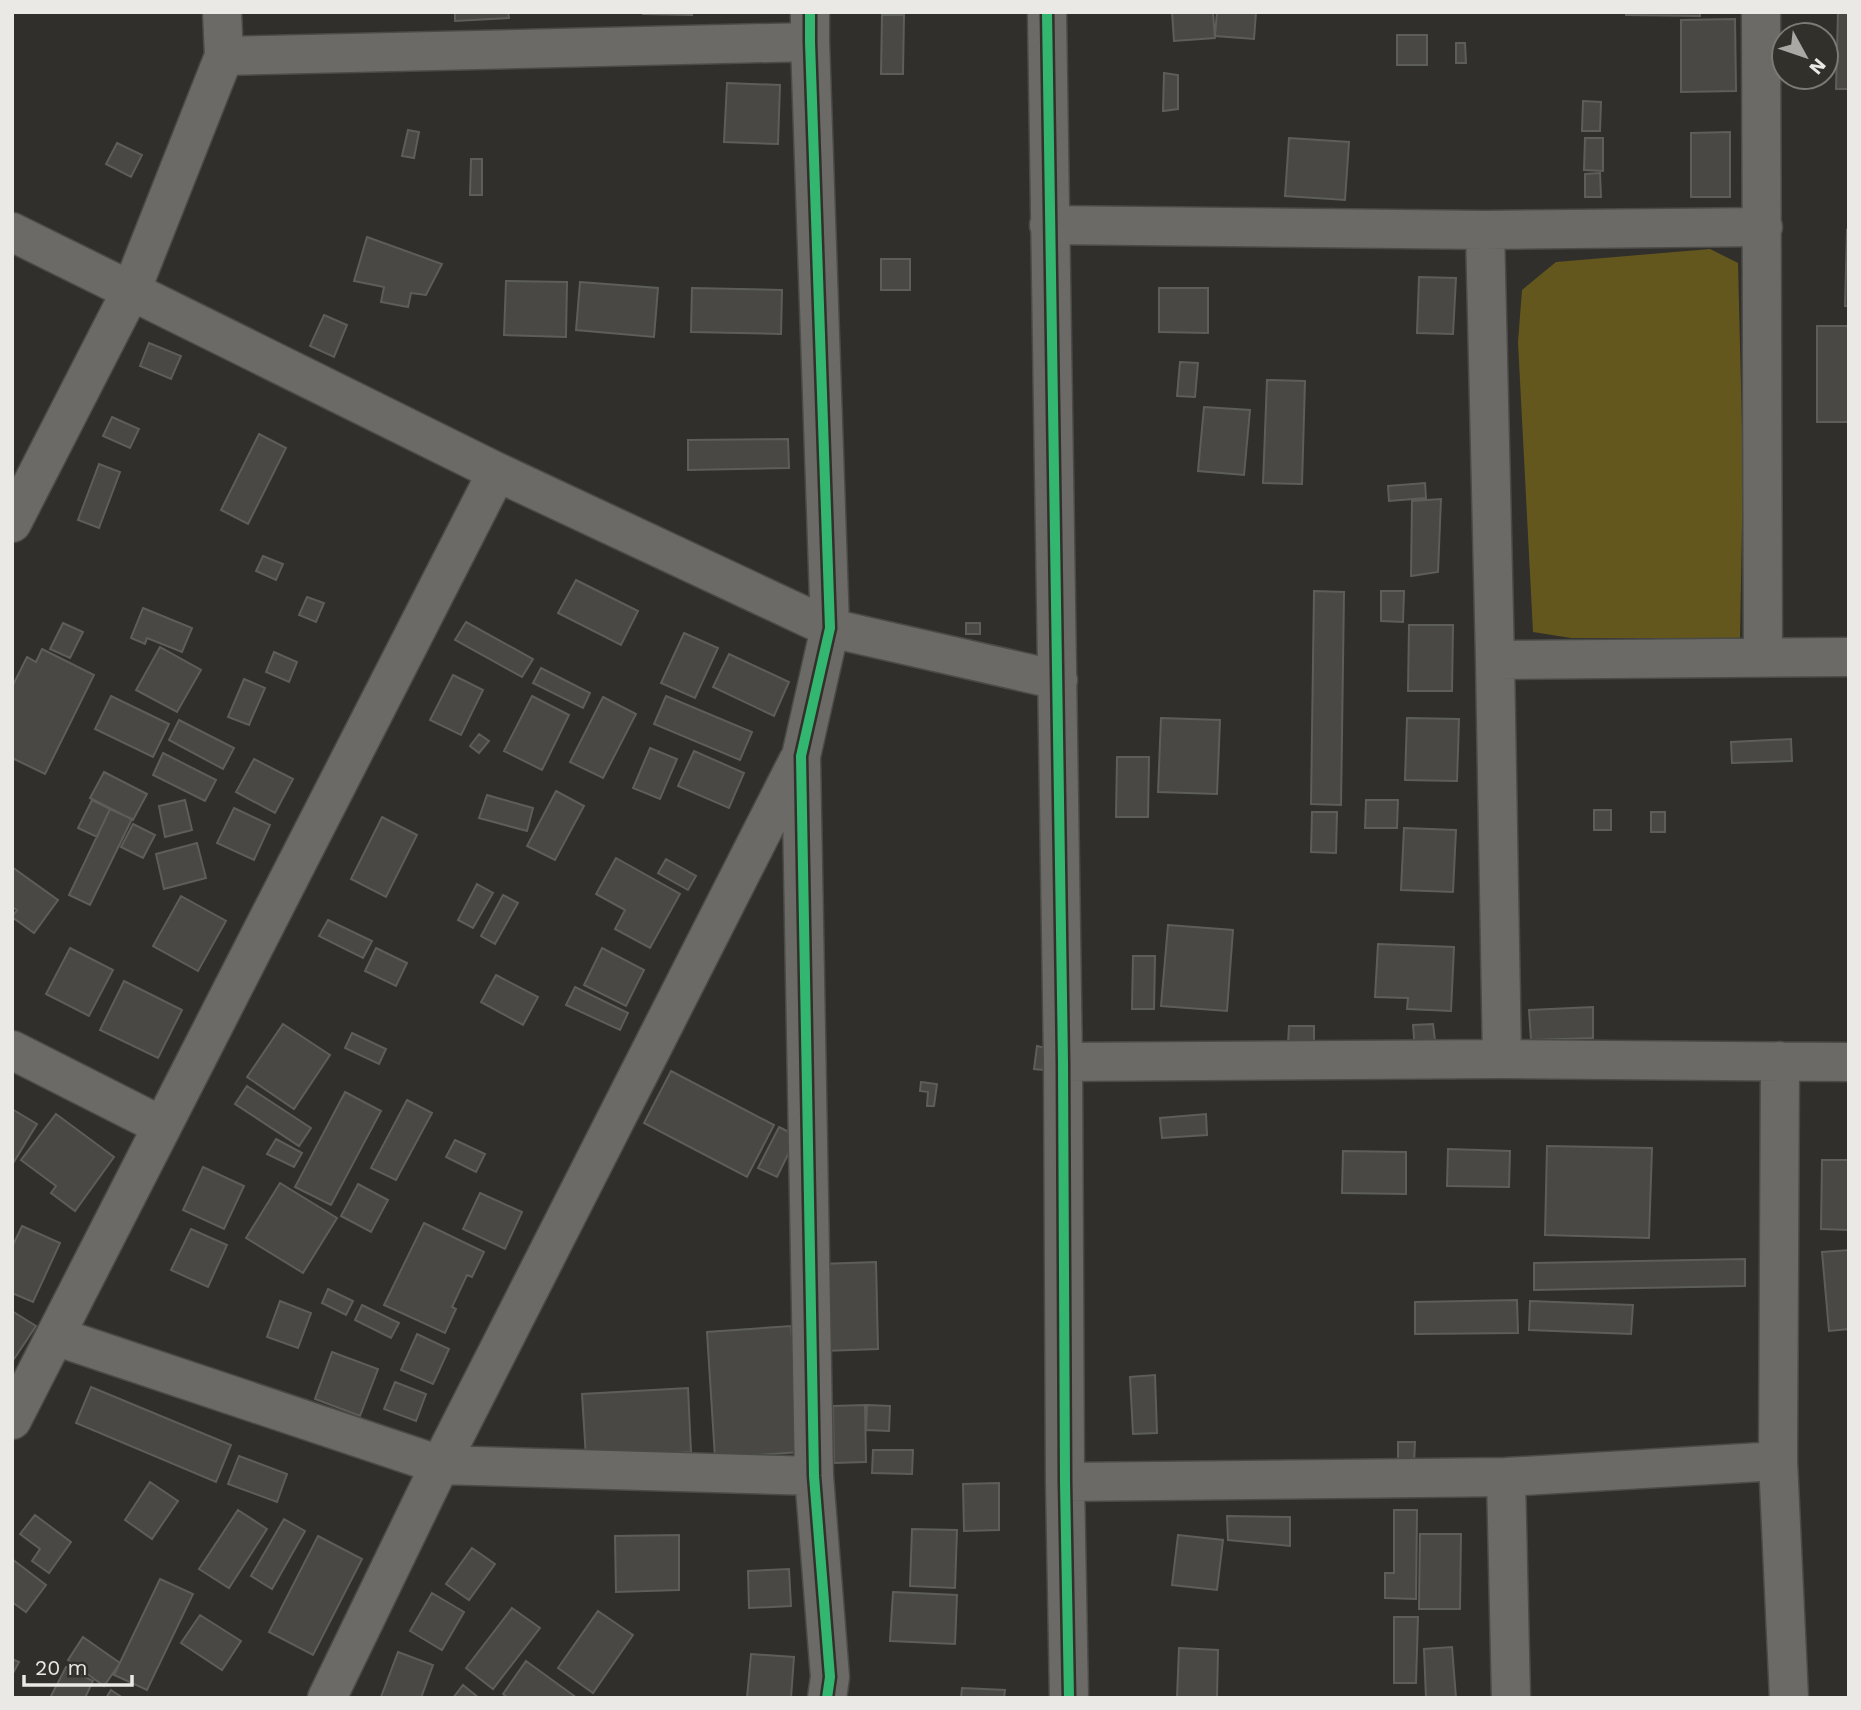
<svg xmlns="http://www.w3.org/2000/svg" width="1861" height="1710" viewBox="0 0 1861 1710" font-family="'Work Sans',sans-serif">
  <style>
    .forest { fill: #63571e }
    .building { fill: #494845; stroke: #5d5d5a; stroke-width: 2 }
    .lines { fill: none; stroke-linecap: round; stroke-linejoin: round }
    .minor-casing { stroke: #4a4a47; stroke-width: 41 }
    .minor { stroke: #6b6a67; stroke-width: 38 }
    .cycleway-casing { stroke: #31302a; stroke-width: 15 }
    .cycleway { stroke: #33b770; stroke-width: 10 }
  </style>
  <rect width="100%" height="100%" fill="#302f2b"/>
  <path class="forest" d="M1710,249L1738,263L1743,469L1740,638H1571L1533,632L1518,342L1522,290L1556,262Z"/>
  <path class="building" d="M455,12H508L509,18L455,21Z
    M643,12H692V15L643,14Z
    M1172,12H1213L1215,38L1174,41Z
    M1217,12H1256L1254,39L1215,36Z
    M1626,12H1700V16L1626,15Z
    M1838,12H1849V89H1836Z
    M882,15H904L903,74H881Z
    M1735,19L1736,91L1681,92V20Z
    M1397,35H1427V65H1397Z
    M1456,43H1465L1466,63H1456Z
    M1164,73L1178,75V109L1163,111Z
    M727,83L780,85L778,144L724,142Z
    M1583,101L1601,102L1600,131H1582Z
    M408,130L419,132L414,158L402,156Z
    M1730,132V197H1691V133Z
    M1289,138L1349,142L1345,200L1285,196Z
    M1585,138H1603V171L1584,170Z
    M117,143L142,155L131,177L106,164Z
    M471,159H482V195H470Z
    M1600,173L1601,197H1585V174Z
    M1847,230L1849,231V306H1845Z
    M367,237L442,264L426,295L411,293L408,307L381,302L384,287L354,281Z
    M881,259H910V290H881Z
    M1419,277L1456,278L1453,334L1417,333Z
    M506,281L567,282L566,337L504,335Z
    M580,282L658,288L654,337L576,330Z
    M692,288L782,290L781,334L691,332Z
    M1159,288H1208V333L1159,332Z
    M324,315L347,325L334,357L310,346Z
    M1817,326H1849V422H1817Z
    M149,343L181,356L171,379L140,366Z
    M1180,362L1198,363L1195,397L1177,396Z
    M1267,380L1305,381L1302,484L1263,483Z
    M1204,407L1250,410L1244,475L1198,471Z
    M112,417L139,429L130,448L103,436Z
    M259,434L286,448L248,524L221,510Z
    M788,439L789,468L688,470V440Z
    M99,464L120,472L99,528L78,520Z
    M1425,483L1426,498L1389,501L1388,486Z
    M1441,499L1438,572L1411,576L1412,501Z
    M263,556L283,564L276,580L256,571Z
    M576,580L638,611L621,645L558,613Z
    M1314,591L1344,592L1341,805L1311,804Z
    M1381,591H1404L1403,622L1381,621Z
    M307,597L324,603L316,622L299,615Z
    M143,608L192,628L182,652L147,638L145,644L131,638Z
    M466,622L533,659L522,677L455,640Z
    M63,623L83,632L70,658L50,649Z
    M966,623H980V634H966Z
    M1409,625H1453L1452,691H1408Z
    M684,633L718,648L695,698L661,683Z
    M160,647L201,670L177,712L136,690Z
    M42,649L94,675L45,774L12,758V687L27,657L36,662Z
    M274,652L297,662L289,682L266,672Z
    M729,654L789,682L774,716L713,687Z
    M541,668L590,693L583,708L533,683Z
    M453,675L483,690L461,735L430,720Z
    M244,679L265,688L249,725L228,717Z
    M111,696L169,724L153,757L95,729Z
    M532,696L569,715L542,770L504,751Z
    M666,696L752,732L740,760L654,724Z
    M603,697L636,714L603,778L570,762Z
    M1161,718L1220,720L1217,794L1158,792Z
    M1407,718L1459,719L1457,781L1405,780Z
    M179,720L234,748L223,769L169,740Z
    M479,734L489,741L479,753L470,746Z
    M1791,739L1792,761L1732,763L1731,742Z
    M650,748L677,759L660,799L633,788Z
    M694,751L744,773L729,808L678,786Z
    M163,753L216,780L205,801L153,775Z
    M1117,757H1149L1148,817H1116Z
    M254,759L293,779L275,813L236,792Z
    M104,772L147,794L133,820L90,798Z
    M556,791L584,806L555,860L527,846Z
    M487,795L533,808L527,831L479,818Z
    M92,800L110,809L97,837L78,828Z
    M185,800L192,830L165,837L159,806Z
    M1366,800H1398L1397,828H1365Z
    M234,808L270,825L254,860L217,843Z
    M110,809L132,819L90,905L69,895Z
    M1594,810H1611V830H1594Z
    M1312,812H1337L1336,853L1311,852Z
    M1651,812H1665V832H1651Z
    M382,817L417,835L386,897L351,879Z
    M133,824L155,835L143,858L121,847Z
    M1404,828L1456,830L1453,892L1401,890Z
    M197,843L206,878L164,889L156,854Z
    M616,858L680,894L650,948L615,929L625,910L596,894Z
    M666,859L696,876L688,890L658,873Z
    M12,867L58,900L34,933L12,917L17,910L12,907Z
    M477,884L493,893L473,928L458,920Z
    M503,895L518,903L495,944L481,936Z
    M181,896L226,921L198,971L153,946Z
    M328,920L372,941L363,958L319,936Z
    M1168,925L1233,930L1227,1011L1161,1006Z
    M1378,944L1454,947L1451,1011L1407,1009L1408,998L1375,997Z
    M70,948L113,970L89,1016L46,994Z
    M376,948L407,963L396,986L365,971Z
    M602,948L644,970L626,1006L584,985Z
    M1133,956H1155L1154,1009H1132Z
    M496,975L538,997L523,1025L481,1002Z
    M124,981L182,1010L158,1058L100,1030Z
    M575,987L628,1013L620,1030L566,1005Z
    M1593,1007V1038L1531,1040L1529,1010Z
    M283,1024L330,1055L294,1109L247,1077Z
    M1433,1024L1436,1048L1415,1050L1413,1025Z
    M1289,1026H1314V1043H1288Z
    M352,1033L386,1049L379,1064L345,1048Z
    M1037,1046L1046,1048L1043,1070L1034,1069Z
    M671,1071L774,1125L747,1177L644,1123Z
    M921,1082L937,1084L934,1106H927L928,1092L920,1091Z
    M247,1086L311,1128L299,1146L235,1104Z
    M345,1092L381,1111L331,1205L295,1187Z
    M407,1100L432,1113L396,1180L371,1168Z
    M12,1109L37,1124L12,1165Z
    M56,1114L114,1157L75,1211L51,1193L56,1186L21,1160Z
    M1206,1114L1207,1135L1162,1138L1160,1118Z
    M779,1127L797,1136L777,1177L758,1168Z
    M276,1139L302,1153L294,1167L267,1154Z
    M455,1140L485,1154L476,1172L446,1157Z
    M1547,1146L1652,1148L1649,1238L1545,1235Z
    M1448,1149L1510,1151L1509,1187L1447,1186Z
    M1343,1151L1406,1152V1194L1342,1193Z
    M1822,1160H1849V1230L1821,1229Z
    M203,1167L244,1186L224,1229L183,1210Z
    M280,1183L337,1218L303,1273L246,1238Z
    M358,1184L388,1200L371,1232L341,1216Z
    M480,1193L522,1212L505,1249L463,1229Z
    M424,1223L484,1252L472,1277L467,1275L452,1307L456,1309L445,1333L384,1305Z
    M22,1226L60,1243L33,1302L12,1293V1247Z
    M191,1229L227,1245L208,1287L171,1270Z
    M1849,1250V1329L1829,1331L1822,1252Z
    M1745,1259V1286L1534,1290V1263Z
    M876,1262L878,1349L823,1351L820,1264Z
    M328,1289L353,1301L346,1315L322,1303Z
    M1517,1300L1518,1333L1415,1334V1302Z
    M280,1301L311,1313L298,1348L267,1337Z
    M1530,1301L1633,1305L1631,1334L1529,1330Z
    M362,1305L399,1323L391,1338L355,1320Z
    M12,1311L36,1326L12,1362Z
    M791,1326L800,1452L715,1458L707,1332Z
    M417,1334L449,1349L433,1384L401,1370Z
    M332,1352L378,1369L360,1416L315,1399Z
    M1155,1375L1157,1433L1133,1434L1130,1377Z
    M395,1382L426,1394L416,1421L384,1409Z
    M91,1387L231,1445L216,1482L76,1423Z
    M688,1388L691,1452L586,1458L582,1394Z
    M865,1405L866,1462L834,1463L833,1406Z
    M867,1405L890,1406L889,1431L866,1430Z
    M1398,1442H1415L1414,1464H1398Z
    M873,1450H913L912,1474L872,1473Z
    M239,1456L287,1474L277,1502L228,1484Z
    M150,1482L178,1501L152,1539L125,1520Z
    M999,1483V1530L964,1531L963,1484Z
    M238,1510L267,1529L229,1588L199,1569Z
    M1394,1510H1417L1416,1599L1385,1598V1573H1394Z
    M35,1515L71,1542L49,1573L32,1561L40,1549L20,1534Z
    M1227,1516L1290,1517V1546L1228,1540Z
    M284,1519L305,1531L272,1589L251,1576Z
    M912,1529L957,1530L955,1588L910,1586Z
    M1420,1534H1461L1460,1609H1419Z
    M679,1535V1590L616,1592L615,1536Z
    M1178,1535L1223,1540L1217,1590L1172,1585Z
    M318,1536L362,1559L313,1655L269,1632Z
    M472,1548L495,1564L469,1600L446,1584Z
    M12,1559L46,1585L26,1612L12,1602Z
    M789,1569L791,1606L749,1608L748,1571Z
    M160,1579L193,1594L147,1690L114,1675Z
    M893,1592L957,1595L955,1644L890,1641Z
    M432,1593L464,1612L442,1650L410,1631Z
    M512,1608L540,1628L493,1689L466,1668Z
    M598,1611L633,1635L593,1693L558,1668Z
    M200,1615L241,1641L222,1670L181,1643Z
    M1394,1617H1418L1416,1683H1394Z
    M83,1637L120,1663L104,1686L68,1660Z
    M1452,1647L1456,1698H1426L1424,1649Z
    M1179,1648L1218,1650L1217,1698H1177Z
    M398,1652L433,1665L421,1698L381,1697Z
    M751,1654L794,1657L791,1698H747Z
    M12,1659L19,1662L12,1675Z
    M526,1661L577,1698H508L503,1694Z
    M66,1667L93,1681L85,1698H50Z
    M463,1685L479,1698H453Z
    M962,1688L1005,1690L1004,1698H961Z
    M111,1690L123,1698H106Z"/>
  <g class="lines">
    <defs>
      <path id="minor" d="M810,12V42L830,628L801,756L814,1476L830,1677L827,1698
        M1047,12L1063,1062L1065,1482L1069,1698
        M1761,12L1763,657
        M224,56L810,42
        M1049,225L1485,230L1763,227
        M1485,230L1495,660L1502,1059
        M12,232L497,472L830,628L1058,680
        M12,523L131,291L224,56L222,12
        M1495,660L1849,657
        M12,1050L162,1126
        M1780,1061L1778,1461L1789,1698
        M1063,1062L1502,1059L1849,1062
        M55,1336L440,1465L814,1476
        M12,1420L497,472
        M1506,1477L1511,1698
        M1065,1482L1506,1477L1778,1461
        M327,1698L440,1465L798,761"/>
    </defs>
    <use href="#minor" class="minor-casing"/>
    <use href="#minor" class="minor"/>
    <defs>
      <path id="cycleway" d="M810,12V42L830,628L801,756L814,1476L830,1677L827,1698
        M1047,12L1063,1062L1065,1482L1069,1698"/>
    </defs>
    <use href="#cycleway" class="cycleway-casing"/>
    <use href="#cycleway" class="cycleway"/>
  </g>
  <rect width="1861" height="1710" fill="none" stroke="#eae9e5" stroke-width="28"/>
  <g transform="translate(1805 56) rotate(130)"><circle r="33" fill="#31302a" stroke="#7b7a75" stroke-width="2"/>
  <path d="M0-5L12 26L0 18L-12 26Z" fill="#a9a8a4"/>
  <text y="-10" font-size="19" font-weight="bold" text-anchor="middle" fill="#eae9e5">N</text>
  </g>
  <path d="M24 1675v10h108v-10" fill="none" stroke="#eae9e5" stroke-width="3.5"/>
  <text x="35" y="1675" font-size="21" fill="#eae9e5" stroke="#31302a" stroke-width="5" paint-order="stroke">20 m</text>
</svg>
